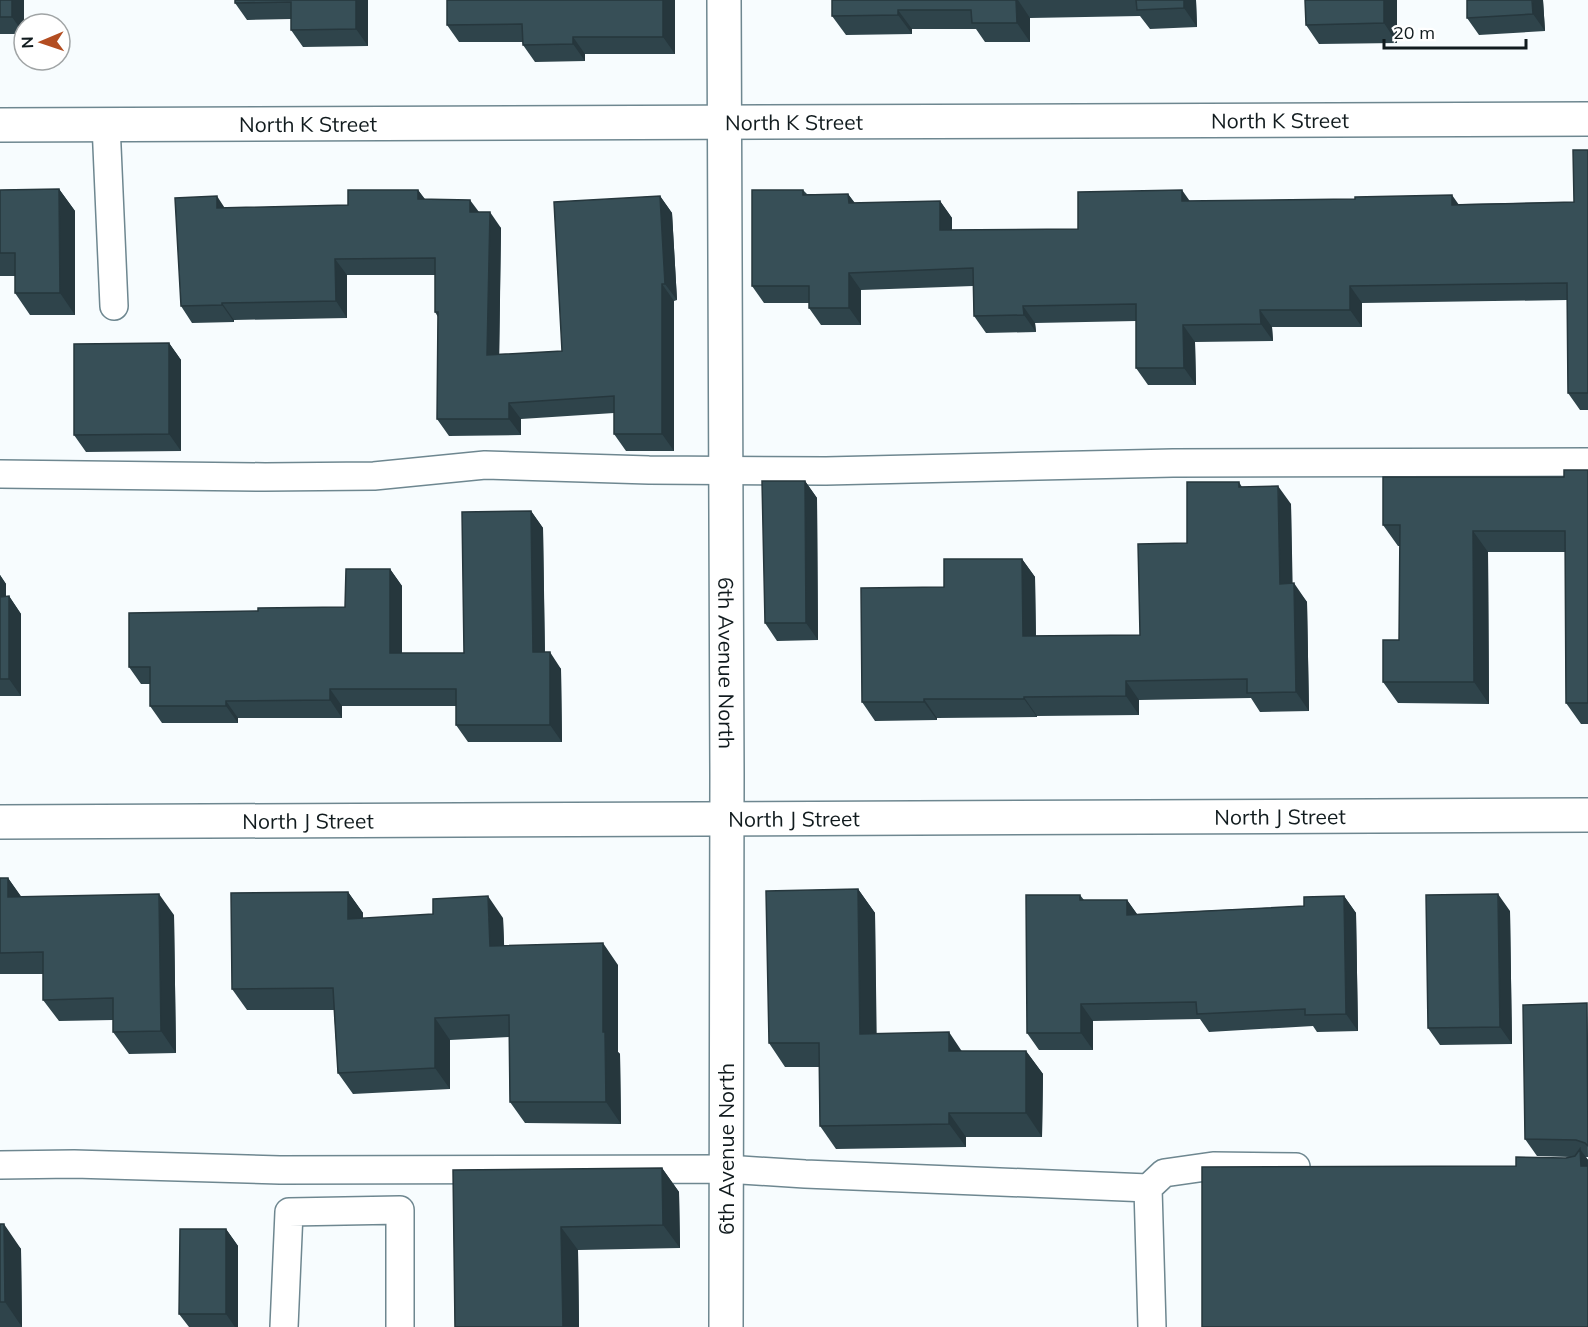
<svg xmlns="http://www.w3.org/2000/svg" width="1588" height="1327" viewBox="0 0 1588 1327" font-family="Mulish,sans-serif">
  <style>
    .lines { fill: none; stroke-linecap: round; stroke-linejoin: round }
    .service-casing { stroke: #6e8790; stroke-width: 30 }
    .minor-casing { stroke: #6e8790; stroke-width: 36 }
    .service { stroke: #fff; stroke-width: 27 }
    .minor { stroke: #fff; stroke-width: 33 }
    .wall { fill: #2f444b }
    .shaded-wall { fill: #26373d }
    .building { fill: #374f57; stroke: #26373d; stroke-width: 1.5 }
    .labels { text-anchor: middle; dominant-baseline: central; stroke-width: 6; stroke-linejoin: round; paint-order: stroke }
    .street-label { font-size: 21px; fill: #111b1e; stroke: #fff }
  </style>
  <rect width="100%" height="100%" fill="#f7fcfe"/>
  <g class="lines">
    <defs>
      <path id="service" d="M106,124L114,306
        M0,474L265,477L374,476L485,465L649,470L826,471L1173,463L1588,462
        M0,1165L74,1164L280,1170L726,1169L805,1174L1148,1188L1152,1327
        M1148,1188L1164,1173L1213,1166L1296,1167
        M284,1327L289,1212L400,1210V1327"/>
      <g id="minor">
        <path id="s1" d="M724,0L727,775L726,1327"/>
        <path id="s2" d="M0,125L1588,119"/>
        <path id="s3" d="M0,822L1588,815"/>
      </g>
    </defs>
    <use href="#service" class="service-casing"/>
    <use href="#minor" class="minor-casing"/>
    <use href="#service" class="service"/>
    <use href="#minor" class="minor"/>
  </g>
  <path class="wall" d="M0,0H24V34H0Z
    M368,0V46L303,47L291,30V19L247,20L235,3Z
    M675,0V54H585V61L535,62L523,45V42H459L447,25Z
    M832,0H1196L1197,27L1150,29L1140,16L1030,18V42H985L976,29H912V34L846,35L832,16Z
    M1397,0V43L1319,44L1306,25Z
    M1543,0L1545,31L1479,35L1467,18Z
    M1588,150V410H1580L1568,393L1567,300L1362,303V327H1272L1273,341L1195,342L1196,385H1148L1136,368V321L1035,323L1036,332L986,333L974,316L973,286L861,290V325H821L809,308V303H764L752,286L803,190L807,194H848L855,203L940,201L952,218V230L1078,229L1190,201L1459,204L1574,202Z
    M59,189L75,211V315H30L15,293V276H0V190Z
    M418,190L425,199L478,212L501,228L499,355L562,351L660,196L672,213L677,300L674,301V451H626L614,434V413L521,419V435L449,436L437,419L438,317L435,312V275H347V318L234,320V322L192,323L181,306L225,208L348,205Z
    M169,343L181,360V451L86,452L74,435Z
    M1588,470V724H1581L1566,703L1565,552H1488L1489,704L1398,703L1383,682L1399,640L1400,546H1398L1383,525Z
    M805,481L817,498L818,640L777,641L765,623Z
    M1239,482L1242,487L1291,504L1292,583L1307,602L1309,711L1260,712L1251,698L1139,700V715L1037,716V717L937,718V720L875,721L862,702L944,587L1022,559L1035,577L1036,636L1140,635L1187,543Z
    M531,511L543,528L545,652L561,669L562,742H468L456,725V706H342V718H238V723H162L150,706V684H141L129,667L258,611L345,607L390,569L402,586V653H464Z
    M0,575L6,584V597L9,596L21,614V696H0Z
    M0,878H8L21,897L174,915L176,1053L129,1054L113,1032V1020L59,1021L43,1000V974H0Z
    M858,889L875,913L876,1033L962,1051H1026L1043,1074L1042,1137H966V1147L836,1149L820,1126L819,1067H785L769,1043Z
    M348,892L363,913V918H503L504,945L618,965V1052L620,1054L621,1124L525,1123L510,1102L509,1037L450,1040V1089L353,1094L338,1073L334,1010H247L232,989Z
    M1080,895L1084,900H1127L1137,914L1304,906L1344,896L1356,913L1358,1031L1317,1032L1313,1026L1209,1032L1200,1019L1093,1021V1050H1039L1027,1033Z
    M1510,911L1512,1044L1440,1045L1428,1028Z
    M1587,1003L1588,1157H1586L1588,1160V1327L1516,1166L1570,1157L1537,1156L1525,1139Z
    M662,1168L679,1192L680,1248L578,1250L579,1327H455L453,1170Z
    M0,1224L21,1249L22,1327H0Z
    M226,1229L238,1246V1327H189L179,1314Z"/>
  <path class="shaded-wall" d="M12,0H24V34L12,17Z
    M356,0H368V46L356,29Z
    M663,0H675V54L663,37Z
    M1016,0H1018L1030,18V42L1017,23Z
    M1184,0H1196L1197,27L1184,8Z
    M1384,0H1397V43L1384,23Z
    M1532,0H1543L1545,31L1533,14Z
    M898,10L912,29V34L898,15Z
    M573,37L585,54V61L573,44Z
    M59,189L75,211V315L60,293Z
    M418,190L430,207L418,199Z
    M1182,190L1194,207L1182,201Z
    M848,194L860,211L849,203Z
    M1452,195L1464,212L1452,205Z
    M217,196L228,213L217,208Z
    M660,196L672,213L677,300L665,284Z
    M470,200L482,216L470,212Z
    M940,201L952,218V247L940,230Z
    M490,212L501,228L499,372L487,355Z
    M335,259L347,275V318L336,301Z
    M849,273L861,290V325L849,308Z
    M662,284L674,301V451L662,434Z
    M1350,286L1362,303V327L1350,310Z
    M222,303L234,320V322L222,305Z
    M1023,306L1035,323L1036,332L1024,315Z
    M1260,310L1272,327L1273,341L1261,324Z
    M1183,325L1195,342L1196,385L1184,368Z
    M169,343L181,360V451L169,434Z
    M509,403L521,419V435L509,419Z
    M805,481L817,498L818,640L806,623Z
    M1278,486L1291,504L1293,602L1280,584Z
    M531,511L543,528L545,669L533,652Z
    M1473,531L1488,552L1489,704L1474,682Z
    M1022,559L1035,577L1036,655L1023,636Z
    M390,569L402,586V670L390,653Z
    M0,575L6,584V614L0,605Z
    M1294,583L1307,602L1309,711L1296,692Z
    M9,596L21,614V696L9,679Z
    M550,652L561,669L562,742L550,725Z
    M1126,681L1139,700V715L1126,696Z
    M330,689L342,706V718L330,700Z
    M1024,697L1037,716V717L1024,699Z
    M924,699L937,718V720L924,702Z
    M226,701L238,718V723L226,706Z
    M8,878L23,899L8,897Z
    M858,889L875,913L877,1057L860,1034Z
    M348,892L363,913V941L348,919Z
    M159,894L174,915L176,1053L161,1031Z
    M1498,894L1510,911L1512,1044L1500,1027Z
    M488,896L503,918L505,967L490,946Z
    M1344,896L1356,913L1358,1031L1346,1014Z
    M1127,900L1139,917L1127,915Z
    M603,943L618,965V1052L620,1054L621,1124L606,1102L603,1032Z
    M1081,1004L1093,1021V1050L1081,1033Z
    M435,1018L450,1040V1089L435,1068Z
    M949,1032L965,1056L949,1051Z
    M1026,1051L1043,1074L1042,1137L1026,1113Z
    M949,1113L966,1137V1147L949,1124Z
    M1580,1149L1588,1160V1177L1581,1166Z
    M662,1168L679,1192L680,1248L663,1225Z
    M4,1224L21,1249L22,1327L5,1302Z
    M561,1227L578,1250L579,1327H563Z
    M226,1229L238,1246V1327H235L226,1314Z"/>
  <path class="building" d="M0,0H12V17H0Z
    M235,0H356V29L291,30V2L235,3Z
    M447,0H663V37H573V44L523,45L522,24L447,25Z
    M832,0H1016L1017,23H972L971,10H898V15L832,16Z
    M1136,0H1184V8L1137,10Z
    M1305,0H1384V23L1306,25Z
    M1467,0H1532L1533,14L1467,18Z
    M1573,150H1588V393H1568L1567,283L1350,286V310H1260L1261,324L1183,325L1184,368H1136V304L1023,306L1024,315L974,316L973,268L849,273V308H809V286H752V190H803V195L848,194L849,203L940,201V230L1078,229V192L1182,190V201L1355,199V197L1452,195V205L1574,202Z
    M59,189L60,293H15V253H0V190Z
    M348,190H418V199L470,200V212H490L487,355L562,351L554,202L660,196L665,284H662V434H614V396L509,403V419H437L438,312H435V258L335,259L336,301L222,303V305L181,306L175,198L217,196V208L348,205Z
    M169,343V434L74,435V344Z
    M1564,470H1588V703H1566L1565,531H1473L1474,682H1383V640H1399L1400,525H1383V477H1564Z
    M762,481H805L806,623H765Z
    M1187,482H1239V487L1278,486L1280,584L1294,583L1296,692L1247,693V679L1126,681V696L1024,697V699H924V702H862L861,588L944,587V559H1022L1023,636L1140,635L1138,544L1187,543Z
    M531,511L533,652H550V725H456V689H330V700L226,701V706H150V667H129V613L258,611V608L345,607L346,569H390V653H464L462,512Z
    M9,596V679H0V597Z
    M0,878H8V897L159,894L161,1031L113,1032V998L43,1000V952L0,953Z
    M858,889L860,1034L949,1032V1051H1026V1113H949V1124L820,1126L819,1043H769L766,891Z
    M348,892V919L433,914V899L488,896L490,946L603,943V1032H605L606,1102H510L509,1015L435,1018V1068L338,1073L333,988L232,989L231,893Z
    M1498,894L1500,1027L1428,1028L1426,895Z
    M1026,895H1080V900H1127V915L1304,906V897L1344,896L1346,1014L1305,1015V1009L1197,1014L1196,1002L1081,1004V1033H1027Z
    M1587,1003L1588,1146L1585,1143L1576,1140L1525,1139L1523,1005Z
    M1580,1149L1581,1166H1588V1327H1202V1167L1516,1166V1157L1566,1158L1575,1156Z
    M662,1168L663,1225L561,1227L563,1327H455L453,1170Z
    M0,1224H4L5,1302H0Z
    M180,1229H226V1314H179Z"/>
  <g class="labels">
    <g class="street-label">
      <text stroke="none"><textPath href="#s2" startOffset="1280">North K Street</textPath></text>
      <text stroke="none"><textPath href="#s2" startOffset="794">North K Street</textPath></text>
      <text stroke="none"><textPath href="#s2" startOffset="308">North K Street</textPath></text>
      <text stroke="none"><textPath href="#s1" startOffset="663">6th Avenue North</textPath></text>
      <text stroke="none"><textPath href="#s3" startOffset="1280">North J Street</textPath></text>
      <text stroke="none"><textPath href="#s3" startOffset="794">North J Street</textPath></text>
      <text stroke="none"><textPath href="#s3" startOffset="308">North J Street</textPath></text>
      <text transform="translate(726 1149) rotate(-90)">6th Avenue North</text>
    </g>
  </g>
  <g transform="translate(42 42) rotate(268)"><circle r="28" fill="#ffffff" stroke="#a0a4a5" stroke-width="1.5"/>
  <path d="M0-4.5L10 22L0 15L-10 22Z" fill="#b34d21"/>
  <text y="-9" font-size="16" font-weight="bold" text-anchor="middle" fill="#111b1e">N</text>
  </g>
  <path d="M1384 39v9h142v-9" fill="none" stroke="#111b1e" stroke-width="3"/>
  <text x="1393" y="39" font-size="18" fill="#111b1e" stroke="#ffffff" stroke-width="4.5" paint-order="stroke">20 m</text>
</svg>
